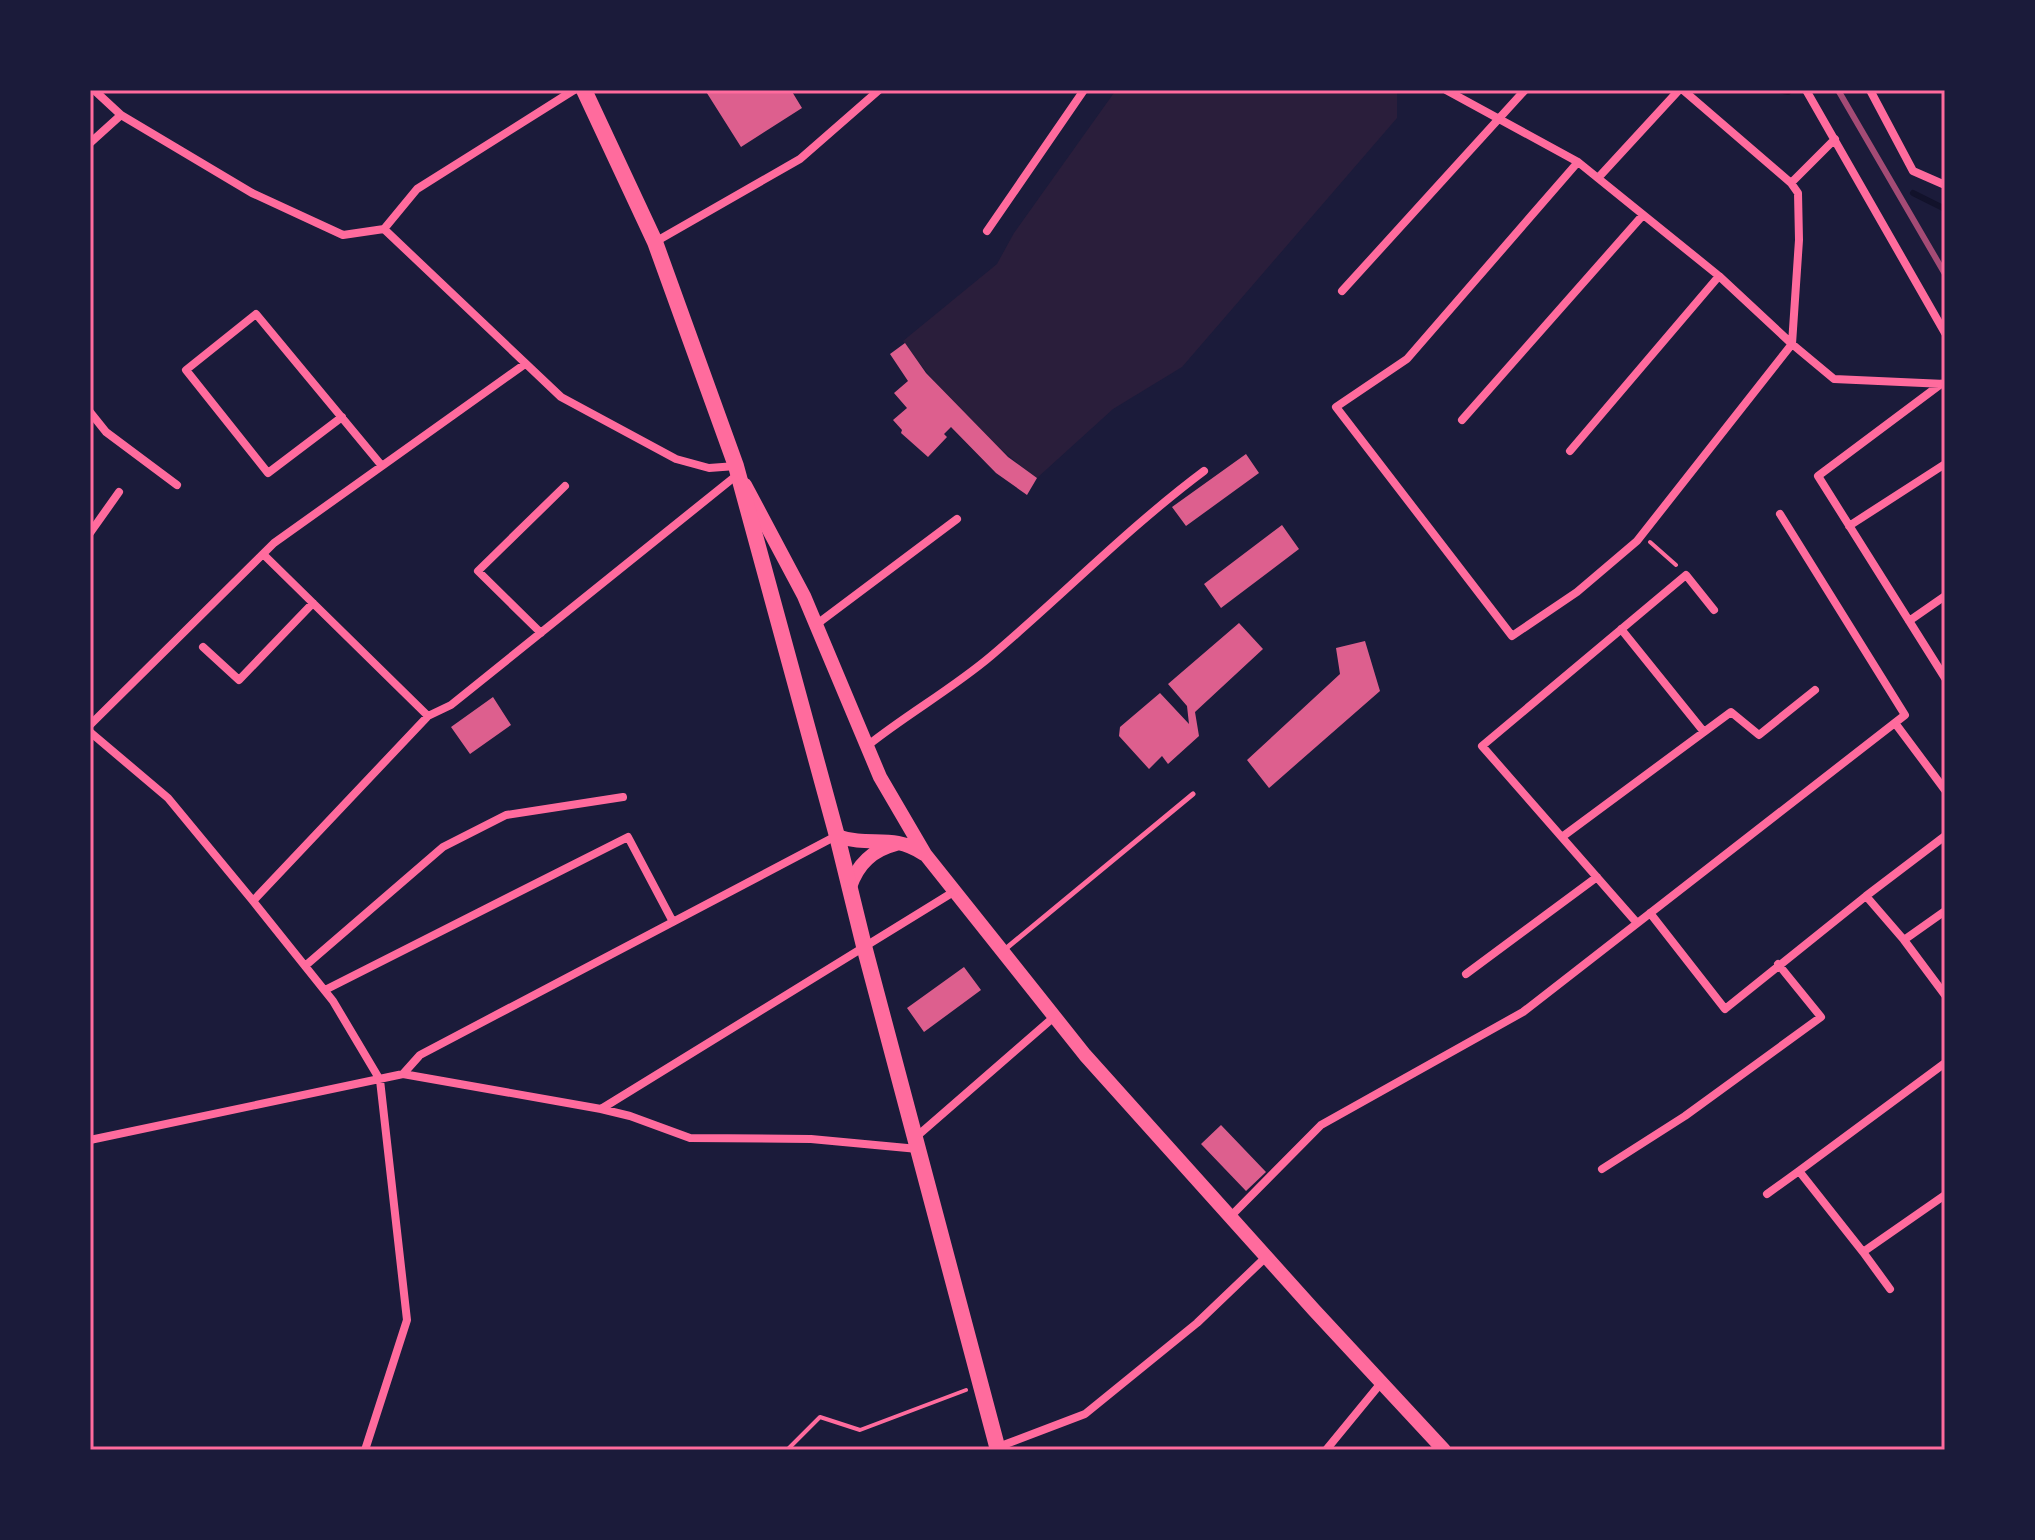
<svg xmlns="http://www.w3.org/2000/svg" width="2035" height="1540" viewBox="0 0 2035 1540" font-family="Arial,sans-serif">
  <style>
    .green { fill: #2a1e3b }
    .lines { fill: none; stroke-linecap: round; stroke-linejoin: round }
    .stream { stroke: #12122b; stroke-width: 6 }
    .building { fill: #dd5f8e }
    .path { stroke: #ff6b9d; stroke-width: 4 }
    .service { stroke: #ff6b9d; stroke-width: 5 }
    .minor { stroke: #ff6b9d; stroke-width: 8 }
    .secondary { stroke: #ff6b9d; stroke-width: 14 }
    .primary { stroke: #ff6b9d; stroke-width: 16 }
    .rail { stroke: #a44b75; stroke-width: 6 }
    .neatline { fill: none; stroke: #ff6b9d; stroke-width: 3 }
  </style>
  <rect width="100%" height="100%" fill="#1b1b3a"/>
  <path class="green" d="M1116,90H1394L1397,92V118L1182,367L1113,409L1037,478C986,441 939,392 903,341L997,264L1014,233Z"/>
  <g class="lines">
    <path class="stream" d="M1779,90L1788,92
      M1913,193L1945,209"/>
  </g>
  <path class="building" d="M705,90H791L802,108L741,147Z
    M905,343L926,373L1008,457L1037,478L1027,495L996,473L951,427L944,434L947,437L928,457L901,433L902,430L893,420L907,408L894,393L908,381L890,354Z
    M1246,454L1259,473L1186,526L1172,507Z
    M1282,525L1299,549L1221,608L1204,584Z
    M1239,623L1263,649L1195,712L1199,736L1168,764L1162,756L1149,769L1119,736L1120,727L1160,693L1189,724L1187,706L1168,684Z
    M1365,641L1380,691L1269,788L1247,760L1340,674L1336,648Z
    M493,697L511,725L470,754L451,727Z
    M964,967L981,990L924,1032L907,1008Z
    M1221,1125L1266,1172L1246,1191L1201,1144Z"/>
  <g class="lines">
    <path class="path" d="M1650,542L1676,565
      M787,1450L820,1417L860,1430L966,1390"/>
    <path class="service" d="M1003,951L1193,794"/>
    <path class="minor" d="M94,90L121,115L252,193L343,235L384,229L561,397L676,459L709,468L736,466
      M1446,90L1578,162L1719,276L1792,344L1834,379L1945,384
      M1683,90L1791,183L1835,139
      M1806,90L1945,333
      M1870,90L1913,171L1945,185
      M90,143L121,115
      M1578,162L1407,359L1336,407L1512,636L1577,592L1637,541L1792,344L1799,240L1798,193L1791,183
      M1598,178L1679,90
      M384,229L417,189L574,90
      M987,231L1084,90
      M655,242L800,159L879,90
      M1342,291L1525,90
      M1941,384L1818,476L1945,678
      M90,412L106,432L177,485
      M342,417L268,473L186,370L256,314L382,466
      M1462,420L1643,215
      M1570,451L1719,276
      M1849,526L1945,464
      M90,533L119,492
      M263,554L428,716
      M1909,621L1945,596
      M817,624L957,519
      M1621,629L1704,732
      M541,633L478,571L565,486
      M203,647L239,680L313,603
      M1895,723L1945,790
      M90,725L274,543L525,364
      M90,732L168,798L253,901L333,1001L380,1080L407,1320L365,1450
      M867,746C907,714 952,689 991,656C1063,595 1129,527 1204,471
      M1562,837L1731,712L1759,735L1815,690
      M1866,896L1945,836
      M253,901L428,716L451,705L737,475
      M1650,913L1725,1009L1866,896L1904,940L1945,911
      M1637,923L1482,746L1686,575L1714,610
      M1904,940L1945,995
      M305,966L443,847L506,815L623,797
      M1466,974L1597,877
      M325,990L628,837L673,922
      M1945,1063L1799,1171L1863,1252L1945,1195
      M403,1074L601,1109L630,1116L690,1138L811,1139L918,1149
      M601,1109L955,891
      M916,1137L1054,1017
      M90,1140L403,1074L420,1055L836,836
      M1602,1169L1685,1116L1821,1017L1778,964
      M1767,1194L1799,1171
      M1230,1217L1321,1125L1523,1012L1905,715L1780,514
      M1863,1252L1890,1289
      M998,1447L1085,1414L1197,1323L1266,1257
      M1326,1450L1381,1383"/>
    <path class="secondary" d="M745,485L804,596L880,777L925,854L1085,1055L1314,1310L1444,1450
      M837,836C872,848 890,832 924,854
      M850,887C858,863 873,850 896,844"/>
    <path class="primary" d="M584,90L655,242L736,466L837,836L864,946L998,1450"/>
    <path class="rail" d="M1838,90L1945,274"/>
  </g>
  <rect width="2035" height="1540" fill="none" stroke="#1b1b3a" stroke-width="184"/>
  <rect x="92" y="92" width="1851" height="1356" class="neatline"/>
</svg>
